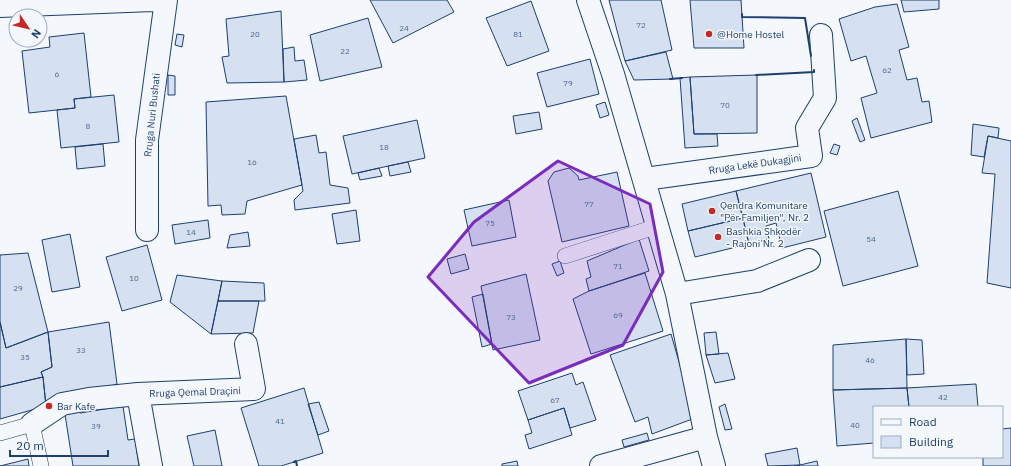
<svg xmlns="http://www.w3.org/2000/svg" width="1011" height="466" viewBox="0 0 1011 466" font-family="'IBM Plex Sans',sans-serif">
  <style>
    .building { fill: #d5e0f0; stroke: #1d3f73 }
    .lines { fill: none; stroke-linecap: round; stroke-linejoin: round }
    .service-casing { stroke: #1d3f73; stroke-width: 16 }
    .minor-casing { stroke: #1d3f73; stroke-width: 24 }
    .service { stroke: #f4f7fb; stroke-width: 15 }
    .minor { stroke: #f4f7fb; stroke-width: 22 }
    .wall { stroke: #1d3f73; stroke-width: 2 }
    .marked { fill: #7b2cbf; fill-opacity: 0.2; stroke: #7b2cbf; stroke-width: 3; stroke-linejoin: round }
    .poi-dot { fill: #c62828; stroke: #f4f7fb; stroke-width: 1.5 }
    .labels { text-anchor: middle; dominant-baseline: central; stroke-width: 3; stroke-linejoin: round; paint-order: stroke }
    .number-label { font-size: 8px; fill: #4b6792 }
    .poi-label { font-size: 10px; fill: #1d3f73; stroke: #f4f7fb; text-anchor: start }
    .street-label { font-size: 10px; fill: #1d3f73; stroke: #f4f7fb }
  </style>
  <rect width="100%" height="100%" fill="#f4f7fb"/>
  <path class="building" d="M370,0H447L454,12L393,43Z
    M609,0H661L672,50L625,61Z
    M690,0H741L744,48H694Z
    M901,0H939V9L904,12Z
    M531,1L549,51L507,66L486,18Z
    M897,4L909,47L899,50L907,80L917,78L922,102L929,101L932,122L871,138L861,98L877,93L866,56L851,61L839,19L875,7Z
    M281,11L284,82L227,83L222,57L229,56L226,19Z
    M368,18L382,67L320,81L310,35Z
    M84,33L91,97L74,99L75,108L29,113L22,51L50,47L49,37Z
    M177,34L184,35L182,47L175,45Z
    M294,47L295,61L304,60L307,80L284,82L283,49Z
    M666,52L673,79L634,80L625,61Z
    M590,59L599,94L547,107L537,73Z
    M168,75L175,76V95H168Z
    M757,75V133L694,134L690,77Z
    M690,77L694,134H717L718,146L685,148L680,78Z
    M114,95L119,142L61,148L57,110L75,108L74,99Z
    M286,96L302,185L247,201L245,214L222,215L221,205L208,206L206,102Z
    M605,102L609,115L600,118L596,105Z
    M539,112L542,129L516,134L513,116Z
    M857,118L865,140L860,142L852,121Z
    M417,120L425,158L352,174L343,136Z
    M973,124L999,128L998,138L988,136L984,157L971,155Z
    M316,135L319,153L326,152L330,185L348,188L350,203L295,210L294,200L303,191L294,139Z
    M988,136L1011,141V288L987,283L995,174L982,173Z
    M103,144L105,166L77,169L75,147Z
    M834,144L840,146L837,155L830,153Z
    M408,162L411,172L390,176L388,166Z
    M379,168L382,176L360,180L358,173Z
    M569,168L578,176L579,180L617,172L629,226L562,242L548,181L554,172Z
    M811,173L826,237L782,248L776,223L766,226L769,239L749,244L736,191Z
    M736,191L743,218L688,231L682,204Z
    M898,191L918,266L843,286L824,211Z
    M509,200L516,237L472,246L464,210Z
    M356,210L360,241L337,244L332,214Z
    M743,218L749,244L695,257L688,231Z
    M208,220L210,238L175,244L172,225Z
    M248,232L250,246L227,248L230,235Z
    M70,234L80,287L52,292L42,240Z
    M639,239L649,271L589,291L586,279L591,277L587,261Z
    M147,245L162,300L122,311L106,257Z
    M28,253L48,332L6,348L0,322V255Z
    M465,254L469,269L451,274L447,259Z
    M560,261L564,273L557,276L552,264Z
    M645,273L663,331L591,354L573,299L589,291Z
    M526,274L540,340L493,350L481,286Z
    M177,275L222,281L211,334L170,302Z
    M222,281L264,283L265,301H218Z
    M483,294L492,344L482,347L472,297Z
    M218,301H259L253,333L211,334Z
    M0,322L6,348L48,332L52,367L41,372L43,377L0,387Z
    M109,322L117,384L46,406L43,377L41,372L52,367L48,332Z
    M716,332L719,354L706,355L704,333Z
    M671,334L695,418L652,434L648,417L635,422L610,355Z
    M906,339L907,388L833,390V345Z
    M906,339L922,340L924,374L907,375Z
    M728,353L735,379L715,383L706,355Z
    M572,373L576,385L583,382L596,420L570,428L564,408L528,420L518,391Z
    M43,377L46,406L0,419V387Z
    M976,384L978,407H909L907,388Z
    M304,388L323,453L281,466H259L241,408Z
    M907,388L909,407H874V443L837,446L833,390Z
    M319,402L329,431L318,435L308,404Z
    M725,404L732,429L725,430L719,407Z
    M79,406L80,413L123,406L128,440L135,439L139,466H73L64,408Z
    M564,408L572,435L529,449L525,435L532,433L528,420Z
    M1011,428V466H983V457H1002V429Z
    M215,430L222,466H194L187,436Z
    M647,433L649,440L624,447L622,440Z
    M797,448L800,465L768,466L765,454Z
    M28,459L29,466H0Z
    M517,461L518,466H502V464Z
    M817,461L818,466H794L800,465Z"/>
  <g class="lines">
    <defs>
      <path id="service" d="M565,256L658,226
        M0,433L32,424L41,466"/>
      <path id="minor" d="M588,0L613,74L677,294L706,437L714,466
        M0,6L153,0
        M645,179L811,156L807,128L825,98L821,35
        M147,230V140L166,0
        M677,294L757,281L809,260
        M138,394L151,466
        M32,424L62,404L89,399L138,394L254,389L246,344
        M601,466L706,437"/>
    </defs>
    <use href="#service" class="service-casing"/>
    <use href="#minor" class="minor-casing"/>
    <use href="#service" class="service"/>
    <use href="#minor" class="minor"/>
    <path class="wall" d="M742,14V17L805,18L811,56
      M756,75L814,72V70
      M670,79L682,78
      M294,462L296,461L297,466"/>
  </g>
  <path class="marked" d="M558,161L650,204L663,272L623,345L529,383L428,277L474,222Z"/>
  <g class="poi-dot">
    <circle cx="709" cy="34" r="4"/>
    <circle cx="712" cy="211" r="4"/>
    <circle cx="718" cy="237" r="4"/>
    <circle cx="49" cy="406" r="4"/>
  </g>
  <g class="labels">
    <g class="number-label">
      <text x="641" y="25">72</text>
      <text x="404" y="28">24</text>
      <text x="255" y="34">20</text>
      <text x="518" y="34">81</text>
      <text x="345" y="51">22</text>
      <text x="887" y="70">62</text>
      <text x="57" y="74">6</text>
      <text x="568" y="83">79</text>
      <text x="725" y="105">70</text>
      <text x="88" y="126">8</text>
      <text x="384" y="147">18</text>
      <text x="252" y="162">16</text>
      <text x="589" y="204">77</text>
      <text x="490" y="223">75</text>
      <text x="191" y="232">14</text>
      <text x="871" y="239">54</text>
      <text x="618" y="266">71</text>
      <text x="134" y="278">10</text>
      <text x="18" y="288">29</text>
      <text x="618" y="315">69</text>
      <text x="511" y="317">73</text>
      <text x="81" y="350">33</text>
      <text x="25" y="357">35</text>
      <text x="870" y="360">46</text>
      <text x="943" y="397">42</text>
      <text x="555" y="400">67</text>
      <text x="280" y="421">41</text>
      <text x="855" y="425">40</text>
      <text x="96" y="426">39</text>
    </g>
    <g class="poi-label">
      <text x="717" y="34">@Home Hostel</text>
      <text x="720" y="205">Qendra Komunitare<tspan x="720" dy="12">"Për Familjen", Nr. 2</tspan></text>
      <text x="726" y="231">Bashkia Shkodër<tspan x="726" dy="12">- Rajoni Nr. 2</tspan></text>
      <text x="57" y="406">Bar Kafe</text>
    </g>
    <g class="street-label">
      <text transform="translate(152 115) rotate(-84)">Rruga Nuri Bushati</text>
      <text transform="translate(755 164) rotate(-8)">Rruga Lekë Dukagjini</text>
      <text transform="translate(195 392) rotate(-2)">Rruga Qemal Draçini</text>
    </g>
  </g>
  <rect x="873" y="406" width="130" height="52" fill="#f4f7fb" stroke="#9eadc5"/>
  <rect x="881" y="419" width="20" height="6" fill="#f4f7fb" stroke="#9eadc5"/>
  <text x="909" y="426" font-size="12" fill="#1d3f73">Road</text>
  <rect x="881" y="436" width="20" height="12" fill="#d5e0f0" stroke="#9eadc5"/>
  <text x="909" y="446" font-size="12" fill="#1d3f73">Building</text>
  <g transform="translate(28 28) rotate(125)"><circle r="19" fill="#f4f7fb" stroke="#9eadc5"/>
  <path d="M0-3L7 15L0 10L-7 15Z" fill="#c62828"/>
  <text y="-6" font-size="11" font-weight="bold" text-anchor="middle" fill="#1d3f73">N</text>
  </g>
  <path d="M10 450v6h98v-6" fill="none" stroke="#1d3f73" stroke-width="2"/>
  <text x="16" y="450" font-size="12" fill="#1d3f73" stroke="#f4f7fb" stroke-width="3" paint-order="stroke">20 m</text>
</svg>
